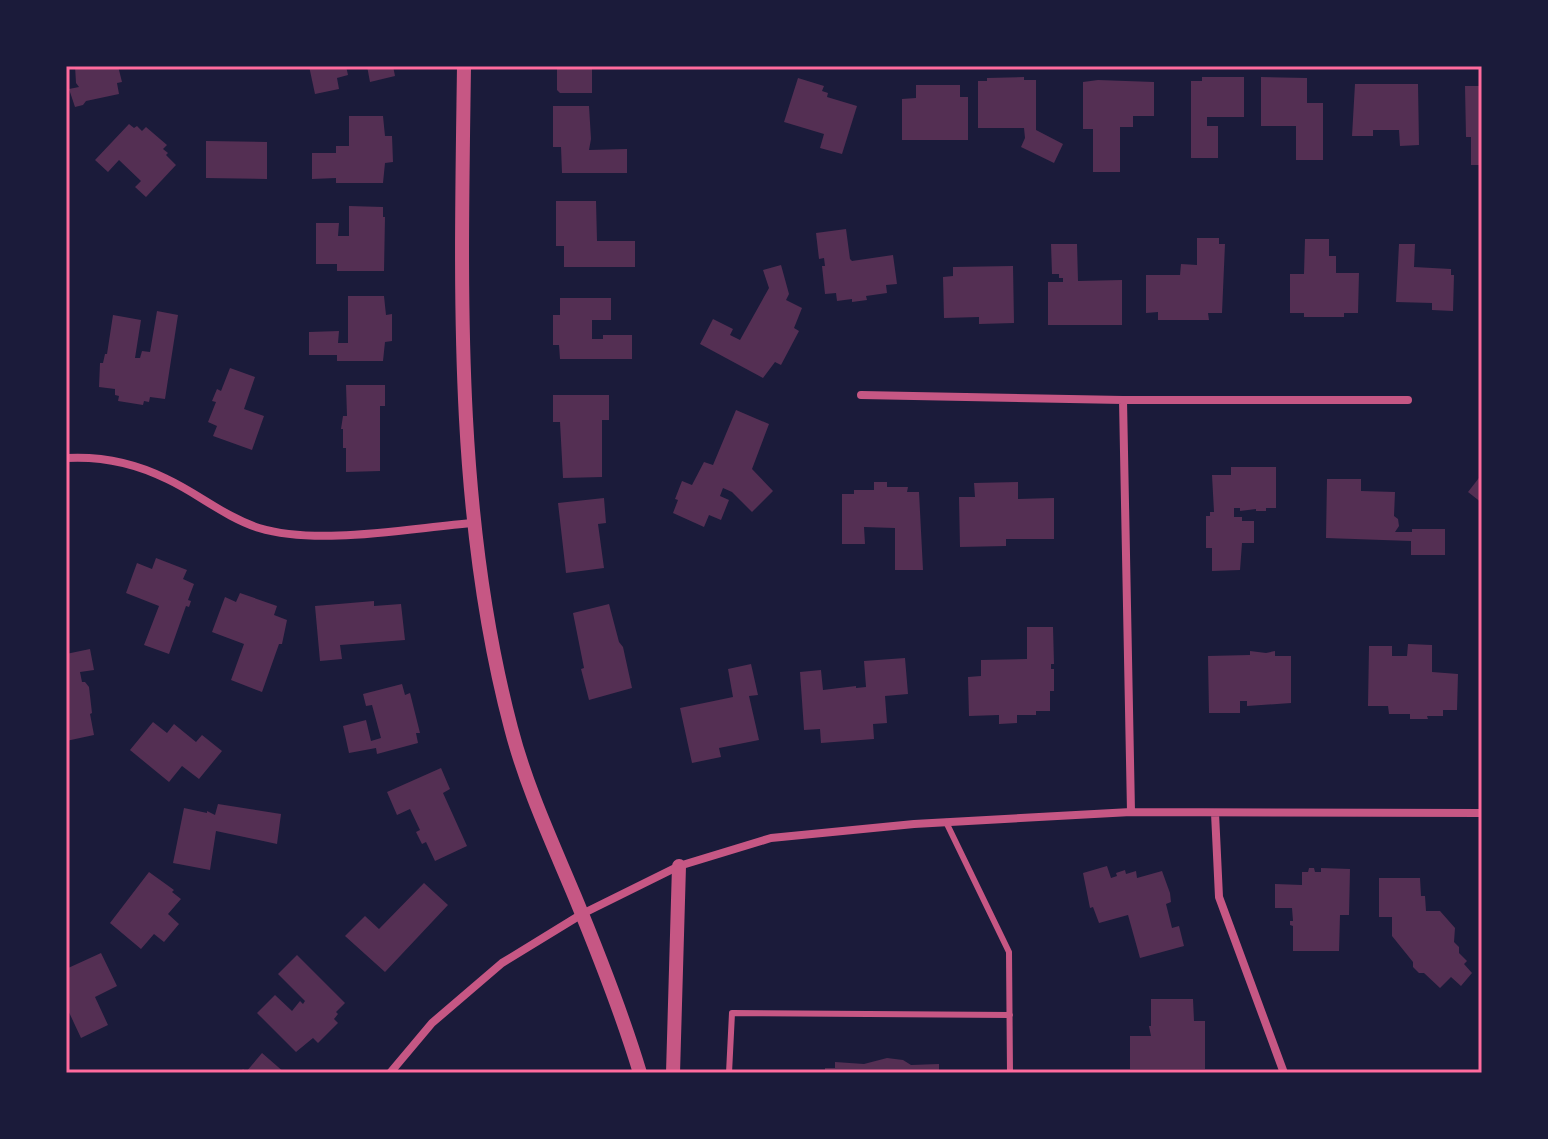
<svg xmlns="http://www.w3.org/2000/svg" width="1548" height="1139" viewBox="0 0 1548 1139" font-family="'Varela Round',sans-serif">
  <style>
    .building { fill: #542f53 }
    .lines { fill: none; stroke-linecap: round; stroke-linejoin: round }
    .service { stroke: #c65784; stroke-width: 6 }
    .minor { stroke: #c65784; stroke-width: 8 }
    .tertiary { stroke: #c65784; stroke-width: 14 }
    .neatline { fill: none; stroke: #ff6b9d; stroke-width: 3 }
  </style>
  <rect width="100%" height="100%" fill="#1b1b3a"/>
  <path class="building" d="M75,66H118L122,82L117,83L119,94L86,101L83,105L75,107L69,89L79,87L76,83Z
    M309,66H346L348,75L337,78L339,89L315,94Z
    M367,66H393L395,76L370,82Z
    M557,66H592V93H560L557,90Z
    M1024,77V80H1036V130L1063,144L1054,163L1021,147L1025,138L1024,128H978V81H987V78Z
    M1202,77H1244V117H1207V126H1218V158H1191V81H1202Z
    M1261,77L1307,78V103H1323V160H1296V126H1261Z
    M798,78L824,86L822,91L828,93L827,97L857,106L842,154L820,148L824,134L784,122Z
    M1479,78H1482V165H1471V137H1466L1465,86H1479Z
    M1098,80L1154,82V116H1133V127H1120V172H1093V129H1083V82Z
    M1355,84H1418L1419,145L1400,146L1399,130H1373V136H1352Z
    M916,85H960V97H968V140H902V99L916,98Z
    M553,106H589L591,139L589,150L627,149V173H562L561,147H553Z
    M349,116H383L385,136H392L393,162L385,163L383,183H336V178L312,179V153H336V146H349Z
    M129,124L134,128L137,126L142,131L146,127L167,145L163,149L168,153L166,155L176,165L146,197L135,187L141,181L119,160L108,172L95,160Z
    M206,141L267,142V179L206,178Z
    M556,201H596L597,241H635V267H564V246H556Z
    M349,206L383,207V217H385L384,271H337V264H316V223H339L338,236H349Z
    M846,229L850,259L852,261L893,255L897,284L886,285L887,293L866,296L867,300L852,302V299L837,301L836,293L825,294L822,266H825L824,258L819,259L816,233Z
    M1197,238H1219V244H1225L1222,313H1208L1209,320H1158V312L1146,313V275H1180L1181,264L1197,265Z
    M1305,239H1329V256H1336V273H1359L1358,313H1344V317H1304V313H1290V274H1304Z
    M1051,244H1077L1078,281L1122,280V325H1048V282H1063V278H1059V274H1052Z
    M1399,244H1415L1414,267L1451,269V275H1454L1453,311L1432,310V303L1396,302Z
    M781,265L789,294L786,300L802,308L794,328L799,331L781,365L775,362L763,378L700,344L713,319L733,329L730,335L740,340L769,288L763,270Z
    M1013,266L1014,323L979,324V317L944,318L943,277L953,276V267Z
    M348,296H384L386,315L392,314V341L385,342L383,361H337V355H309V332L339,331L338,343H348Z
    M560,298H611V320H592V339H603V335H632V359H560L559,345H553V315H560Z
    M157,311L178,315L165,399L150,397L149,402L144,401L143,405L118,401L119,396L115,395V389L99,387L100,363H103L105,354H107L113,315L141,320L135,358H140L142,351L150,352Z
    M230,368L255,377L244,409L264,416L252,450L213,436L217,426L208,422L216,402L212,401L217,389L221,391Z
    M346,385H385V406H380V471L346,472V448H343V429H341L343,416H347Z
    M553,395H609V420H602V477L563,478L560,422H553Z
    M736,410L769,424L752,469L773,491L752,512L732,492L723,488L720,496L729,500L721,520L709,515L704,527L673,513L678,500L675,499L682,481L692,485L704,462L713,465Z
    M1231,467H1276V508H1266V511H1256V509L1240,511V508H1234V517H1242V521H1254V543H1242L1240,570L1212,571V548H1206V516H1210V512H1214L1212,475H1231Z
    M1482,474V503L1468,492Z
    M1327,479H1361V491L1395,492L1394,516L1398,519L1399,526L1395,532H1412V529H1445V555H1411V541L1326,538Z
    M874,482H887V487H908L907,492H919L923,570H895V528L864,527L865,544H842V494H854V490H874Z
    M1018,482V499L1054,498V539H1006V546L960,547L959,497H975L974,483Z
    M604,498L606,523L598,524L604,568L566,573L558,503Z
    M156,558L187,570L183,579L194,584L188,600L191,601L189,607L186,606L169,654L144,645L159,606L126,593L137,563L152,569Z
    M240,593L277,606L274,615L287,620L282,644H279L262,692L231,680L244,644L212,632L225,597L236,602Z
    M374,601V606L401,604L405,640L340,645L342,659L320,661L315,606Z
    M609,604L619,642L623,647L632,688L589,700L581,669L584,668L573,613Z
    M1027,627H1053L1054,664H1051V669H1054V691H1050V711H1036V715H1017V723L999,724V715L969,716L968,677L981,676V660L1027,659Z
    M1408,644L1432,645V672L1458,674L1457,710H1443V716H1427L1428,719H1410V714H1389L1388,706H1368L1369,646H1392V656H1407Z
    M90,649L94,670L80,672L82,682H85L89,687L92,713L90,714L94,735L66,741V654Z
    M1250,651L1266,653L1275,651V656H1291V703L1247,706V701H1240V713H1209L1208,656L1250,655Z
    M905,658L908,694L885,696L887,723L873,724L874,739L821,743L820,729L804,730L800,672L821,670L823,690L856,686V688L866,687L864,661Z
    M751,664L758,695L749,696L759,740L719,748L721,757L692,763L680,708L733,697L728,669Z
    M402,684L405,695L410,693L420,733H416L418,743L377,754L376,748L349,753L343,726L366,720L371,741L381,738L372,705L366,706L363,694Z
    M153,722L167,733L174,724L196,742L202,735L222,751L199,779L182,766L169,782L130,750Z
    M441,768L450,789L443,793L467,846L435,861L426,842L422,844L416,832L420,830L410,809L397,815L387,792Z
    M218,804L281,814L277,844L216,831L210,870L173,863L184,808L207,813V811L215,815Z
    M1107,866L1111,878L1117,876L1116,873L1125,870L1126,874L1136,871L1137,878L1162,871L1170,893L1171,902L1166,904L1172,928L1179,926L1184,946L1140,958L1128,915L1099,923L1093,907L1090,908L1083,873Z
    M1309,868H1314L1315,872H1321V868L1350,869L1349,915H1340L1339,951H1293V926L1290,925V921H1293L1292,908H1275V884L1302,885V872H1308Z
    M149,872L174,890L172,892L181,899L168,914L179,924L164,942L154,934L141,949L110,923Z
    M1379,878H1420L1421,896H1425L1426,911H1440L1455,928L1454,942L1459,947V953L1467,961L1464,964L1472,973L1461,986L1451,977L1440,988L1424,973H1419L1413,967V962L1392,936V917H1379Z
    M424,883L448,905L385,972L345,936L365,916L379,929Z
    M101,953L117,986L95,997L108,1025L81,1038L67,1008L66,969Z
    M297,955L345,1003L336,1012L338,1014L334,1019L338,1023L318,1043L313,1038L296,1052L257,1013L275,995L292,1011L300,1001L303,1004L305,1001L278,974Z
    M1151,999H1193L1194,1021H1205V1069H1130V1036H1151L1149,1026H1151Z
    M262,1053L285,1073H240L243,1069L246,1072Z
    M887,1058L903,1060L911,1065L939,1064V1070H949V1073H825V1068H835V1062L864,1064Z"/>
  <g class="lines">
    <path class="service" d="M946,822L1009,952L1010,1073
      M729,1073L732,1013L1010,1015"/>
    <path class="minor" d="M861,395L1123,400H1408
      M1123,400L1131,812
      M66,458C102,456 135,463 167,479C199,494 225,517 259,528C319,546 410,528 473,523
      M1215,813L1219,897L1284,1073
      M390,1073L432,1023L502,963L582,914L679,866L771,838L914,824L1131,812L1482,813"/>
    <path class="tertiary" d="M464,66C461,287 454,512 511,728C526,786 552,842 575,897C599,955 622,1013 640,1073
      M673,1073L679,866"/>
  </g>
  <rect width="1548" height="1139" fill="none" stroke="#1b1b3a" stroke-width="136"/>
  <rect x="68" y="68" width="1412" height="1003" class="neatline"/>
</svg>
